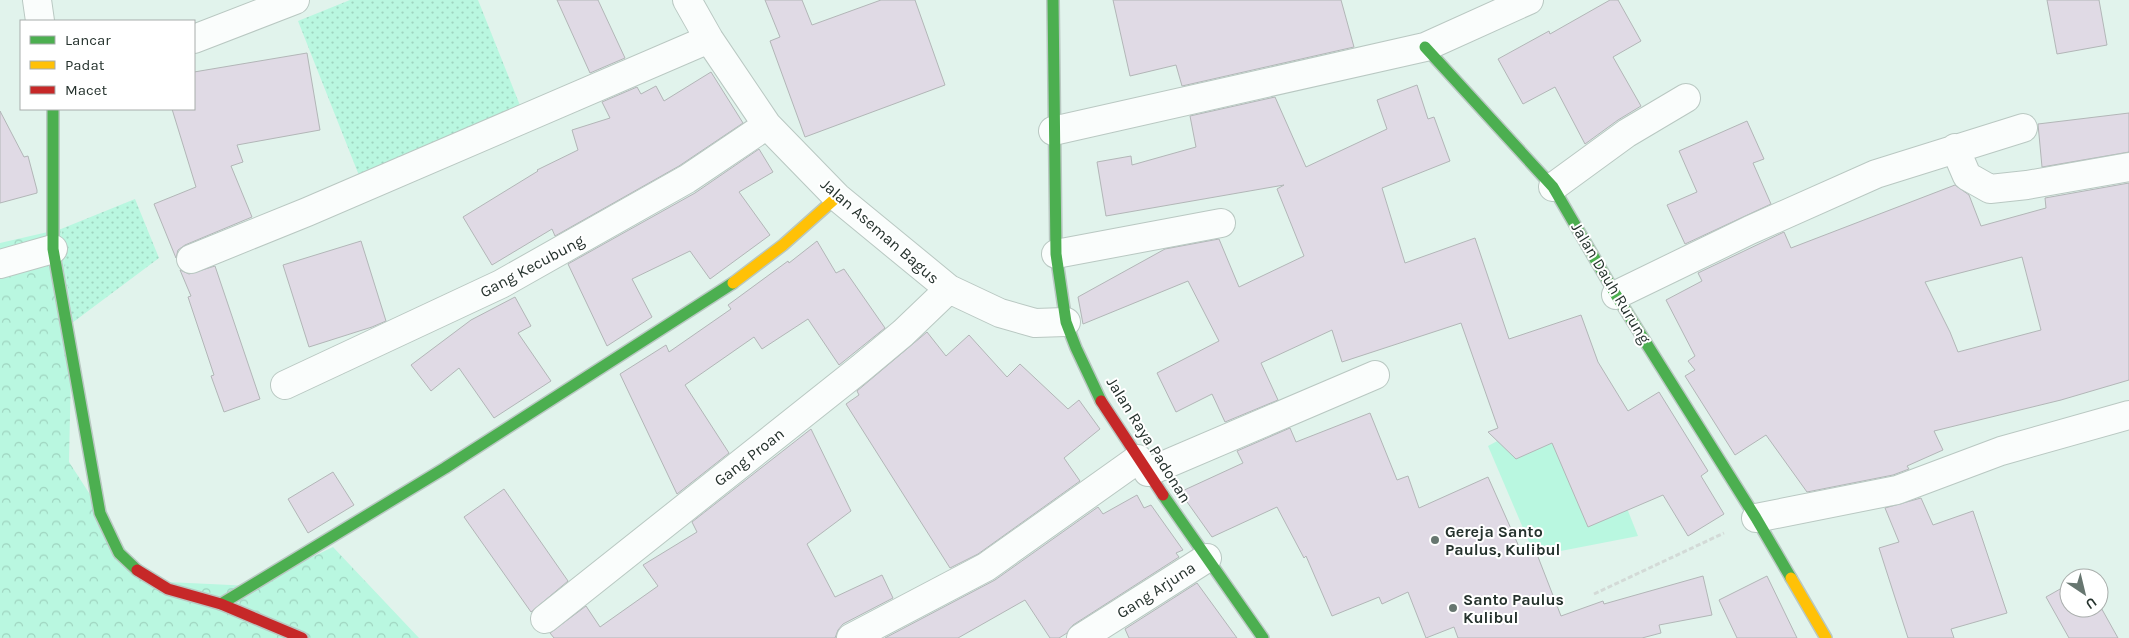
<svg xmlns="http://www.w3.org/2000/svg" width="2129" height="638" viewBox="0 0 2129 638" font-family="Karla,sans-serif">
  <style>
    .grass { fill: url(#grass-dots) }
    .forest { fill: url(#forest-crowns) }
    .green { fill: #b9f7e0 }
    .building { fill: #e0dae5; stroke: #b2b6b7; fill-rule: evenodd }
    .lines { fill: none; stroke-linecap: round; stroke-linejoin: round }
    .street-casing { stroke: #b9c8c2; stroke-width: 30 }
    .fast-casing { stroke: #b9c8c2; stroke-width: 14 }
    .slow-casing { stroke: #b9c8c2; stroke-width: 14 }
    .jam-casing { stroke: #b9c8c2; stroke-width: 14 }
    .path { stroke: #d3dad7; stroke-width: 3; stroke-dasharray: 5 2.5; stroke-linecap: butt }
    .street { stroke: #fafdfc; stroke-width: 28 }
    .fast { stroke: #4caf50; stroke-width: 11 }
    .slow { stroke: #ffc107; stroke-width: 11 }
    .jam { stroke: #c62828; stroke-width: 11 }
    .poi-dot { fill: #677670; stroke: #fff; stroke-width: 2 }
    .labels { text-anchor: middle; dominant-baseline: central; stroke-width: 4; stroke-linejoin: round; paint-order: stroke }
    .street-label { font-size: 16px; fill: #25322d; stroke: #fff }
    .poi-label { font-size: 16px; font-weight: bold; fill: #25322d; stroke: #fff; text-anchor: start }
  </style>
  <defs>
    <pattern id="grass-dots" width="8" height="8" patternUnits="userSpaceOnUse" patternTransform="scale(1.25)"><rect width="8" height="8" fill="#b9f7e0"/><path d="M2 2h.1M6 6h.1" fill="none" stroke="#9fd4c0" stroke-width="1.8" stroke-linecap="round"/></pattern>
    <pattern id="forest-crowns" width="20" height="18" patternUnits="userSpaceOnUse" patternTransform="scale(1.25)"><rect width="20" height="18" fill="#b9f7e0"/><path d="M2 6a3 3 0 1 1 6 0M12 15a3 3 0 1 1 6 0" fill="none" stroke="#9fd4c0"/></pattern>
  </defs>
  <rect width="100%" height="100%" fill="#e1f3ec"/>
  <path class="grass" d="M350,0H478L523,113L360,178L298,21Z
    M135,199L159,258L72,323L61,229Z"/>
  <path class="forest" d="M61,229L72,323L69,462L146,581L252,586L333,547L419,638H0V243Z"/>
  <path class="green" d="M1582,395L1638,536L1535,556L1488,446Z"/>
  <path class="building" d="M557,0H598L625,58L590,73Z
    M765,0H802L812,25L881,0H915L945,85L805,137L770,41L780,37Z
    M1113,0H1341L1354,47L1182,86L1176,65L1130,76Z
    M1610,0H1618L1641,41L1613,57L1641,106L1618,120L1585,144L1555,87L1523,104L1498,59L1549,31L1550,34Z
    M2047,0H2099L2107,45L2057,54Z
    M307,53L320,130L237,145L243,162L231,166L252,217L185,245L178,250L176,258L154,204L196,187L172,109H194V72Z
    M711,72L743,123L679,166L555,236L552,229L492,265L463,217L538,171L537,170L578,150L572,130L610,118L602,102L637,87L641,94L656,86L664,101Z
    M1417,85L1428,119L1434,117L1450,161L1382,188L1405,263L1475,238L1509,339L1581,315L1598,362L1628,411L1659,392L1708,471L1701,476L1724,514L1688,536L1663,495L1588,527L1552,443L1516,459L1488,432L1498,428L1461,323L1342,362L1332,330L1261,363L1278,400L1225,422L1212,394L1176,412L1157,373L1219,341L1188,281L1083,324L1078,297L1165,249L1219,239L1239,287L1304,256L1277,189L1284,185L1106,216L1097,162L1131,156L1132,165L1196,147L1190,116L1275,97L1306,167L1387,129L1377,100Z
    M0,111L24,157L28,156L37,190V193L0,203Z
    M2129,113V152L2042,167L2038,124Z
    M1747,121L1764,159L1753,163L1771,204L1685,244L1667,205L1697,192L1679,151Z
    M759,149L773,172L739,192L770,235L710,279L690,251L632,279L652,317L607,346L568,264L695,193Z
    M2129,183V380L2061,400L1934,431L1943,450L1907,466L1909,469L1893,475L1807,492L1766,435L1735,455L1685,376L1695,370L1688,361L1695,356L1666,300L1702,281L1698,273L1784,232L1791,248L1955,185L1969,195L1981,226L2046,208L2045,198ZM2022,257L2041,330L1958,352L1950,332L1925,282Z
    M361,241L386,321L372,327L309,347L283,265Z
    M817,241L836,273L844,269L885,328L839,365L808,319L762,349L754,337L685,385L729,453L677,494L620,374L666,345L669,352L731,309L728,305L788,261L789,263Z
    M215,266L260,399L224,412L211,376L214,375L188,297L191,296L180,270L189,274Z
    M515,297L531,326L518,333L551,381L494,418L459,368L431,391L411,365L471,320Z
    M927,332L946,356L969,335L1007,377L1020,364L1068,409L1079,400L1100,429L1064,458L1080,481L978,554L950,568L846,404L859,395L857,391Z
    M1370,413L1397,480L1408,476L1419,508L1488,477L1520,549L1533,544L1561,616L1603,601L1604,604L1703,576L1712,615L1659,625L1661,633L1642,638H1458L1454,627L1426,638L1408,592L1382,604L1379,597L1332,616L1306,556L1304,558L1277,507L1212,537L1180,492L1243,463L1237,451L1290,428L1296,442Z
    M811,429L851,511L807,544L835,597L882,575L893,598L843,624L838,630L835,638H554L550,633L586,606L600,627L658,586L643,565L697,532L692,522Z
    M333,472L354,505L308,533L288,499Z
    M504,489L568,581L531,612L464,517Z
    M1137,495L1144,508L1151,505L1183,550L1176,553L1179,557L1073,625L1067,633L1059,638H1050L1025,600L958,638H885L995,580L1098,507L1103,514Z
    M1921,498L1933,525L1973,511L2007,613L1951,629L1954,638H1908L1879,548L1899,542L1885,508Z
    M1767,576L1797,638H1737L1719,600Z
    M1197,583L1237,638H1129L1125,629Z
    M2069,584V608H2099V604L2118,638H2069L2046,597Z"/>
  <g class="lines">
    <defs>
      <path id="street" d="M37,0L40,21
        M687,0L709,39L767,125L837,197L949,289L1000,313L1035,323L1066,322
        M194,39L295,0
        M1053,131L1425,47L1529,0
        M1955,148L1967,176L1990,189L2027,185L2129,167
        M1553,187L1627,133L1686,98
        M1056,254L1221,223
        M191,259L307,212L709,39
        M0,264L53,249
        M1616,295L1750,230L1876,174L2023,128
        M285,385L501,284L687,179L767,125
        M1148,472L1375,375
        M1756,518L1897,490L2001,451L2129,415
        M545,619L861,368L903,333L949,289
        M851,638L986,567L1138,459
        M1081,638L1207,558"/>
      <path id="fast" d="M1053,0L1056,254L1066,322L1076,348L1101,401
        M1425,47L1553,187L1616,295L1756,518L1791,578
        M53,109V249L100,513L119,553L137,570
        M1163,495L1263,638
        M221,604L445,468L733,283"/>
      <path id="slow" d="M733,283L783,245L837,197
        M1791,578L1826,638"/>
      <path id="jam" d="M1101,401L1163,495
        M137,570L168,589L221,604L302,638"/>
    </defs>
    <use href="#street" class="street-casing"/>
    <use href="#fast" class="fast-casing"/>
    <use href="#slow" class="slow-casing"/>
    <use href="#jam" class="jam-casing"/>
    <path class="path" d="M1594,594L1724,533"/>
    <use href="#street" class="street"/>
    <use href="#fast" class="fast"/>
    <use href="#slow" class="slow"/>
    <use href="#jam" class="jam"/>
  </g>
  <g class="poi-dot">
    <circle cx="1435" cy="540" r="5"/>
    <circle cx="1453" cy="608" r="5"/>
  </g>
  <g class="labels">
    <g class="street-label">
      <text transform="translate(880 231) rotate(41)">Jalan Aseman Bagus</text>
      <text transform="translate(532 266) rotate(-28)">Gang Kecubung</text>
      <text transform="translate(1611 283) rotate(59)">Jalan Dauh Rurung</text>
      <text transform="translate(1149 440) rotate(58)">Jalan Raya Padonan</text>
      <text transform="translate(749 457) rotate(-38)">Gang Proan</text>
      <text transform="translate(1156 590) rotate(-33)">Gang Arjuna</text>
    </g>
    <g class="poi-label">
      <text x="1445" y="531">Gereja Santo<tspan x="1445" dy="18">Paulus, Kulibul</tspan></text>
      <text x="1463" y="599">Santo Paulus<tspan x="1463" dy="18">Kulibul</tspan></text>
    </g>
  </g>
  <rect x="20" y="20" width="175" height="90" fill="#ffffff" stroke="#a8adab"/>
  <rect x="30" y="36" width="25" height="8" fill="#4caf50" stroke="#a8adab"/>
  <text x="65" y="45" font-size="15" fill="#25322d">Lancar</text>
  <rect x="30" y="61" width="25" height="8" fill="#ffc107" stroke="#a8adab"/>
  <text x="65" y="70" font-size="15" fill="#25322d">Padat</text>
  <rect x="30" y="86" width="25" height="8" fill="#c62828" stroke="#a8adab"/>
  <text x="65" y="95" font-size="15" fill="#25322d">Macet</text>
  <g transform="translate(2084 593) rotate(145)"><circle r="24" fill="#ffffff" stroke="#a8adab"/>
  <path d="M0-4L9 19L0 12L-9 19Z" fill="#677670"/>
  <text y="-8" font-size="14" font-weight="bold" text-anchor="middle" fill="#25322d">U</text>
  </g>
</svg>
